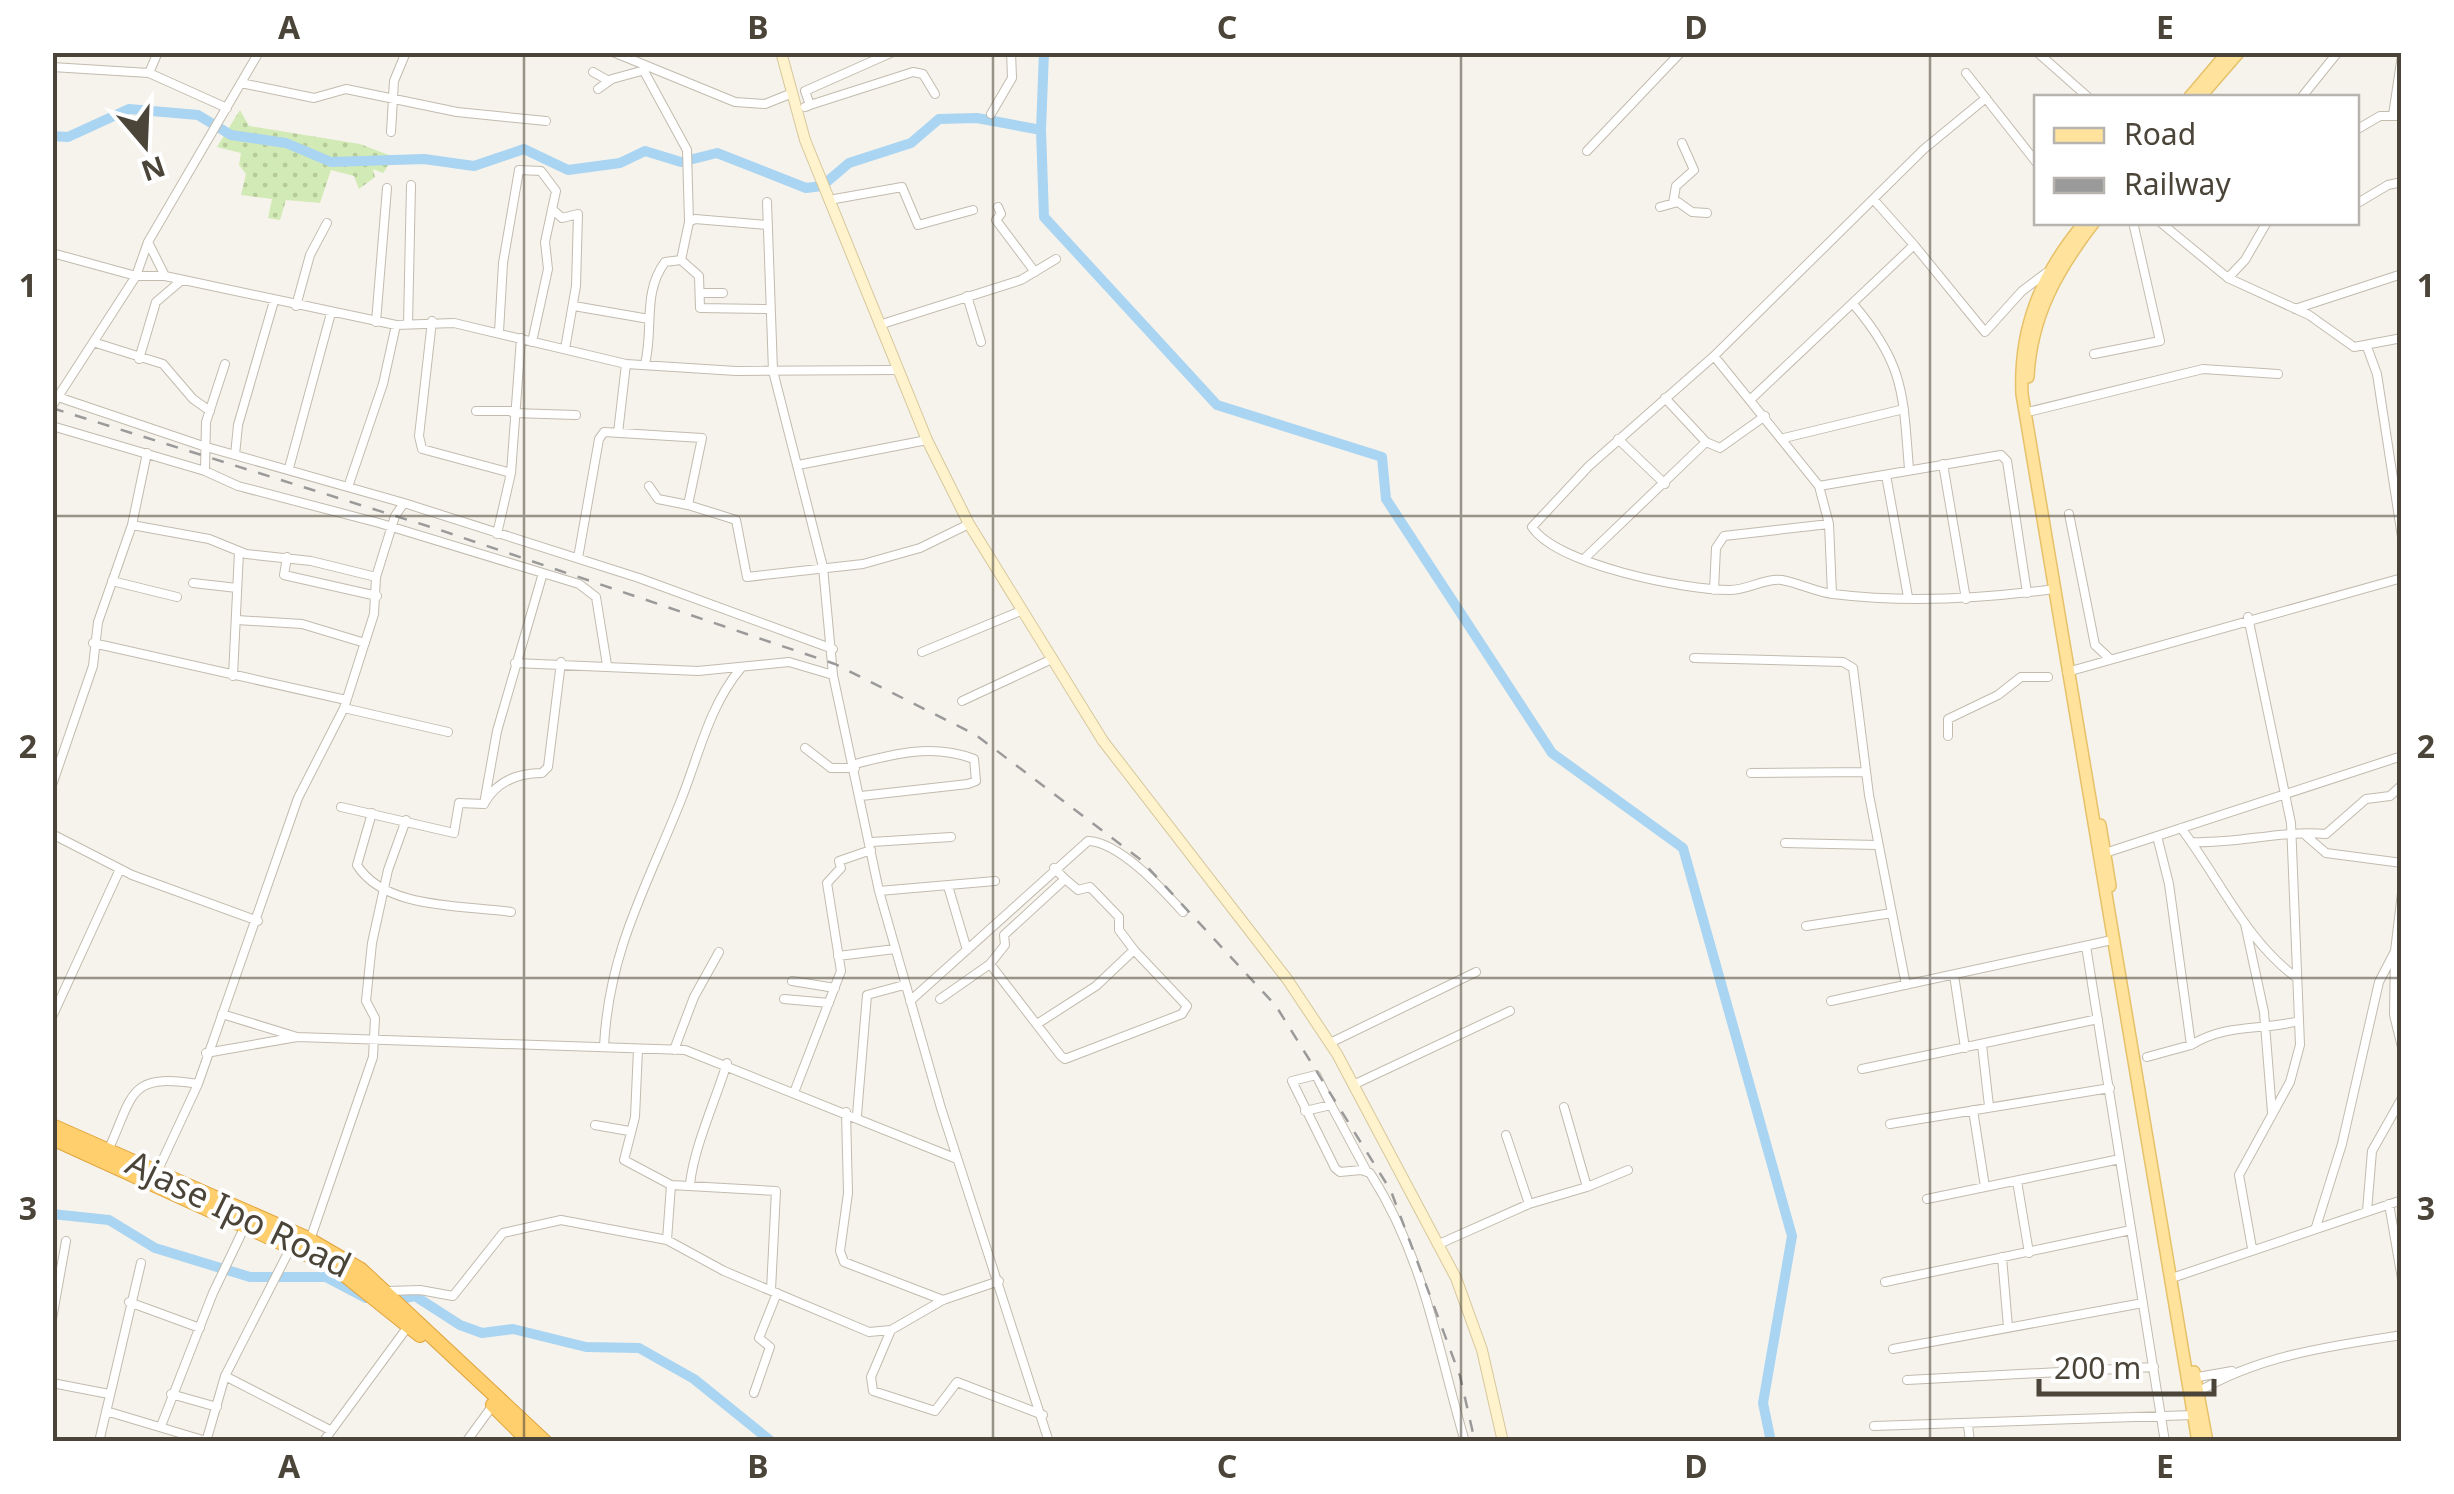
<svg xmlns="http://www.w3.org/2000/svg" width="2454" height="1494" viewBox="0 0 2454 1494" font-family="'Noto Sans',sans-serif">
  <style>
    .green { fill: url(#green-dots) }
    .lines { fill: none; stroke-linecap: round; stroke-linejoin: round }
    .river { stroke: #a9d4f2; stroke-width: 10 }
    .street-casing { stroke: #c2bbae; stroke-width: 10 }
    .secondary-casing { stroke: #d6c79b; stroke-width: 12 }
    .primary-casing { stroke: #e6c16a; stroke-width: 14 }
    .highway-casing { stroke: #e0a43c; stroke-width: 16 }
    .street { stroke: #fff; stroke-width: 8 }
    .secondary { stroke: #fff3cd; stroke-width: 10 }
    .primary { stroke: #ffe39c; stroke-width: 11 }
    .highway { stroke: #ffcf6e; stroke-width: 14 }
    .rail { stroke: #9a9a9a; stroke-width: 2.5; stroke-dasharray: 12 12; stroke-linecap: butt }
    .grid { fill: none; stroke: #4b4439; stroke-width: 2.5; stroke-opacity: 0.55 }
    .labels { text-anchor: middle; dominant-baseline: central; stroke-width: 8; stroke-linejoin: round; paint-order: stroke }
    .street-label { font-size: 35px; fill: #4b4439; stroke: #fff }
    .neatline { fill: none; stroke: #4b4439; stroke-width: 4 }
    .grid-label { font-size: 32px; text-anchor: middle; font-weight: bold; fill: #4b4439 }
  </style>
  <defs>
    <pattern id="green-dots" width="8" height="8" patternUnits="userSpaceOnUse" patternTransform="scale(2.5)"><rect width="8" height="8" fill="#d2eab5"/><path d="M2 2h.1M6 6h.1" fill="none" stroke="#b6ca9c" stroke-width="1.8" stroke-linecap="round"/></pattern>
  </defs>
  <rect width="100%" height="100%" fill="#f6f3ec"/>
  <path class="green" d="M240,110L249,126L360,144L394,157L383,173L373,169L375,177L359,189L354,176L331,170L320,203L286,200L280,220L268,218L272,199L241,195L246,174L239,165L241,153L217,147Z"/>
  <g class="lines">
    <path class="river" d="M1044,52L1041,130L1044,217L1217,405L1382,457L1386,499L1552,753L1683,848L1792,1236L1763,1403L1771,1442
      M52,136L68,137L129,109L198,115L231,135L286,143L331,162L424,159L474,166L524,149L568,170L620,163L645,151L681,162L717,153L806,188L822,186L849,163L911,143L939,119L977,118L1041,130
      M52,1214L109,1220L155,1248L250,1277H326L366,1298
      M391,1301L415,1296L460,1325L482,1333L513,1329L586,1347L639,1348L694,1379L772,1442
      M820,1442H844"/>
    <defs>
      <path id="street" d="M613,52L735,102L765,104L790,94
        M2037,52L2089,98
        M52,67L149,73L227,108
        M593,72L609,81
        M149,73L158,52
        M645,73L687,150L689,222
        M1966,73L2036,162
        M241,83L314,98L346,89L457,112L546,121
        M598,89L612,79L645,70
        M1986,98L1924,149L1714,356L1589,466L1532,527C1557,565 1685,590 1730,590C1747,590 1765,578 1782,580C1799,583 1816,592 1833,594C1906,603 1981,599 2054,589
        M2301,98L2338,52
        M810,105L913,72L923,74L935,94
        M805,107L810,105L805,91L893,52
        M991,114L1012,78L1011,52
        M2393,115L2402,55
        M2356,130L2380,116H2402
        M391,132L394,81L406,52
        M1587,151L1681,52
        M829,200L902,187L918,225L973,210
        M767,202L773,371L823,567L833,675L879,891L941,1108L1049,1442
        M1673,203L1676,186L1694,170L1682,143
        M2356,204L2388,185L2402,182
        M998,207L1001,214L996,220L1035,272
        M1660,207L1678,202L1692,212L1707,213
        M552,209L562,218L578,214L576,286L565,349
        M2160,222L2228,278L2309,315L2354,347L2402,338
        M148,242L165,276
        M1914,245L1985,332L2022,291L2046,273
        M52,253L136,276H165L396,325L454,323L626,364L736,371L898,370
        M681,260L699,276L700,308L769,309
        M2228,278L2245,260L2267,222
        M700,293H723
        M967,296L981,342
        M1854,305C1905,365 1903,395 1909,469
        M296,306L310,255L327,223
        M574,306L649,319
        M2295,309L2402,274
        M432,321L419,436L422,449L511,473
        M376,322L387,188
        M408,324L411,185
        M879,325L1021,280L1056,259
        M499,332L503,263L519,170L541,171L556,191L545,242L548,269L532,342
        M96,343L163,364L193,399L210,411
        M2367,347L2377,374L2402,537
        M2094,354L2160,341L2133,222
        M1714,356L1819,486L1829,524L1832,594
        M139,359L156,302L182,280
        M645,364C654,328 642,293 665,262L681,260L689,222L695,219L767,225
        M58,397L203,446L404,503
        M1665,398L1706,442
        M1750,400L1914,245L1874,200
        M52,406L136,276L148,242L259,52
        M476,411H515
        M2032,411L2203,369L2278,374
        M513,413L576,415
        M52,426L205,471L238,486L379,523L543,573L497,731L484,804
        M618,433L626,364
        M1784,438L1904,409
        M1618,439L1665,484
        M235,455L238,425L274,301
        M1943,464L1966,599
        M798,465L927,440
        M289,468L331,313
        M205,471L206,422L225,364
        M1886,475L1908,597
        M649,486L658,499L688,505
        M1819,486L2001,455L2007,461L2027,593
        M348,487L383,384L396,325
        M2069,514L2095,645L2110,659
        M132,525L209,539L246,554L311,561L376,577
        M497,534L511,473L521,338
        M287,557L284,575L377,596
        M1586,557L1706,442L1720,448L1765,416
        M578,558L599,439L604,432L702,438L688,505L736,520L747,577L863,564L920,548L969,524
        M543,573L579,584L596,597L607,665
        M112,581L177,597
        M193,583L237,588
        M1714,590L1716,548L1724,536L1829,524
        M2248,617L2291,823L2300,1045L2290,1082L2239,1175L2252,1248
        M237,620L302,624L365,643
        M93,643L346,700
        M922,652L1023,610
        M1694,658L1843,662L1853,668L1869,795L1906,985
        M515,663L698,671L789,662L833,675
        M2067,672L2402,578
        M233,676L239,552
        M962,701L1052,659
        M344,708L448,732
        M1948,736V719L1998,695L2021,677H2048
        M805,748L831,768H855
        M855,764C897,753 933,744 974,759L976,781L968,784L861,796
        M1751,773L1866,772
        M52,785L93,666L98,622L132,525L147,453
        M341,807L454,833L459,803L484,804C496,782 517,773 542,773L548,767L561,662
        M372,813L357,865C385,910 464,905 511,912
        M2181,828C2219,878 2246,941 2297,978
        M52,834L132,875L258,921
        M2304,834L2326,853L2402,863
        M872,842L951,837
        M2192,842C2237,844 2281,830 2326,834L2366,799L2390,796L2402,785
        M1785,843L1878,845
        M2105,853L2402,756
        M1065,879L1078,890L1090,887L1119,917V930L1134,950
        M948,886L967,950
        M879,891L995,881
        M2245,924L2264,1012L2272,1112
        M1806,926L1892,913
        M2086,946L2165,1442
        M2395,953L2394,1015L2402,1047
        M838,956L895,949
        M990,964L1061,1056L1065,1059L1182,1014L1187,1006L1134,950L1096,986L1037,1024
        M1954,975L1965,1048
        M792,981L835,988
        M784,999L829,1003
        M940,999L990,964L1005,945L1004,935L1065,879L1054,868
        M910,1001L1088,841C1120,842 1163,890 1183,912
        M1831,1001L2112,940
        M222,1014L297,1037
        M52,1017L120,869
        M1330,1043L1476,972
        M1982,1045L1989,1106
        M2191,1045C2227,1023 2260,1031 2299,1021
        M604,1046C609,950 647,886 681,800C699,755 709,706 741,668
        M638,1049L635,1117L624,1160L671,1185L776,1191L771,1290
        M674,1050L694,997L719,952
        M206,1053L297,1037L685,1050L957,1159
        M2147,1057L2191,1045L2169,884L2157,836
        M1862,1069L2098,1019
        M1353,1085L1510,1011
        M795,1090L841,971L827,883L841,868L839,861L871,850
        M1331,1105L1316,1075L1292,1081L1335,1168L1340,1172L1361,1170L1370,1173C1425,1259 1437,1347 1465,1442
        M1973,1110L1985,1187
        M1305,1111L1331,1105L1366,1170
        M846,1112L848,1193L840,1251L844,1262L943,1300
        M857,1115L867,995L904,985
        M1890,1124L2110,1088
        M595,1125L629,1131
        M1506,1135L1529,1204
        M108,1151C134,1093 128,1073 198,1084
        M157,1172L198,1084L298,798L344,708L374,614L376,577L395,516L404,503L639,578L833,649
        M2017,1181L2029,1253
        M690,1184C694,1147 715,1102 727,1063
        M1587,1187L1628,1170
        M1927,1199L2120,1159
        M2389,1204L2402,1279
        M2367,1211L2372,1151L2402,1098
        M2316,1227L2342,1144L2379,982L2395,951L2402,893
        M310,1240L373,1057L375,1018L366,1001L372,943L388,870L406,820
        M667,1240L671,1185
        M1439,1244L1529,1204L1587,1187L1564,1107
        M2002,1257L2008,1327
        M2172,1278L2402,1200
        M1885,1282L2131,1230
        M387,1291L420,1290L453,1296L503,1233L561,1220L667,1240L724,1271L869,1332L891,1330L943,1300L999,1281
        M129,1302L200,1328
        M52,1319L66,1241
        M891,1330L871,1377L873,1391L935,1411L957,1382L1043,1415
        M1893,1349L2143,1303
        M225,1376L330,1430
        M2192,1378L2232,1371
        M1907,1380L2154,1367
        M52,1383L109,1394
        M2198,1392C2260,1355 2331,1346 2402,1335
        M754,1393L770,1347L759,1338L777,1293
        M171,1394L217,1407
        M106,1411L206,1441
        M1968,1425L1970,1442
        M161,1426L213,1293L246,1224
        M1874,1426L2193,1415
        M99,1442L141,1263
        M206,1442L225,1376L292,1245
        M323,1442L409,1325
        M466,1442L493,1405"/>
      <path id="secondary" d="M781,52L805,140L927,440L969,524L1103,741L1287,979L1337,1054L1456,1278L1482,1350L1503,1442"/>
      <path id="primary" d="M2189,98L2228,52
        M2199,98L2239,52
        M2085,222C2042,273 2019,327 2022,394L2198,1442
        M2028,377C2031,316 2057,270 2094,222
        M2100,825L2110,886
        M2194,1372L2207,1442"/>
      <path id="highway" d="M52,1126L306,1238L361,1270L545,1442
        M52,1138L335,1267L420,1335
        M493,1405L530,1442"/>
    </defs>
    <use href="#street" class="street-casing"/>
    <use href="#secondary" class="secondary-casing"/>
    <use href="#primary" class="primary-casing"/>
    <use href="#highway" class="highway-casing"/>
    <use href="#street" class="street"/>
    <use href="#secondary" class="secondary"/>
    <use href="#primary" class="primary"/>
    <use href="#highway" class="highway"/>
    <path class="rail" d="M52,408L440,530L835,664L976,735L1141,860L1276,1006L1391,1191L1460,1376L1475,1442"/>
  </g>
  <path class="grid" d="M524,52V1442M993,52V1442M1461,52V1442M1930,52V1442M52,516H2402M52,978H2402"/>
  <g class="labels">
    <g class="street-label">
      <text transform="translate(239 1213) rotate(26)">Ajase Ipo Road</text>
    </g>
  </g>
  <rect width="2454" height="1494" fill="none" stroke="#ffffff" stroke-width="110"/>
  <rect x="2034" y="95" width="325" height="130" fill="#ffffff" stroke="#b7b4b0" stroke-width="2.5"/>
  <rect x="2054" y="128" width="50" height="15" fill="#ffe39c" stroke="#b7b4b0" stroke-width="2.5"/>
  <text x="2124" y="145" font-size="30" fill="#4b4439">Road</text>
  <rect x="2054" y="178" width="50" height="15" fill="#9a9a9a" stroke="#b7b4b0" stroke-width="2.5"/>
  <text x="2124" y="195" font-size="30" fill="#4b4439">Railway</text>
  <g transform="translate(145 145) rotate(161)" stroke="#ffffff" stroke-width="8" paint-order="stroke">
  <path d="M0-8L18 38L0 25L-18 38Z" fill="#4b4439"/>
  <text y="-15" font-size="28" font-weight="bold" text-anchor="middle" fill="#4b4439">N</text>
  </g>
  <path d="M2039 1379v15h175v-15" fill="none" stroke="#4b4439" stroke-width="5"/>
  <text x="2054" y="1379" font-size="30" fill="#4b4439" stroke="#ffffff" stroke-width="8" paint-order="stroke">200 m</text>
  <rect x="55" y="55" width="2344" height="1384" class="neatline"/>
  <g class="grid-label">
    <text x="289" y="39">A</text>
    <text x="758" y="39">B</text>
    <text x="1227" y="39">C</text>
    <text x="1696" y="39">D</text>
    <text x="2165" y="39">E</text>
    <text x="28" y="297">1</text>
    <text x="2426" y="297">1</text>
    <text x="28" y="758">2</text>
    <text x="2426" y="758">2</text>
    <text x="28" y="1220">3</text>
    <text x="2426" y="1220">3</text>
    <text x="289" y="1478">A</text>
    <text x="758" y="1478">B</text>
    <text x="1227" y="1478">C</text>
    <text x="1696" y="1478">D</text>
    <text x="2165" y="1478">E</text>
  </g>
</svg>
